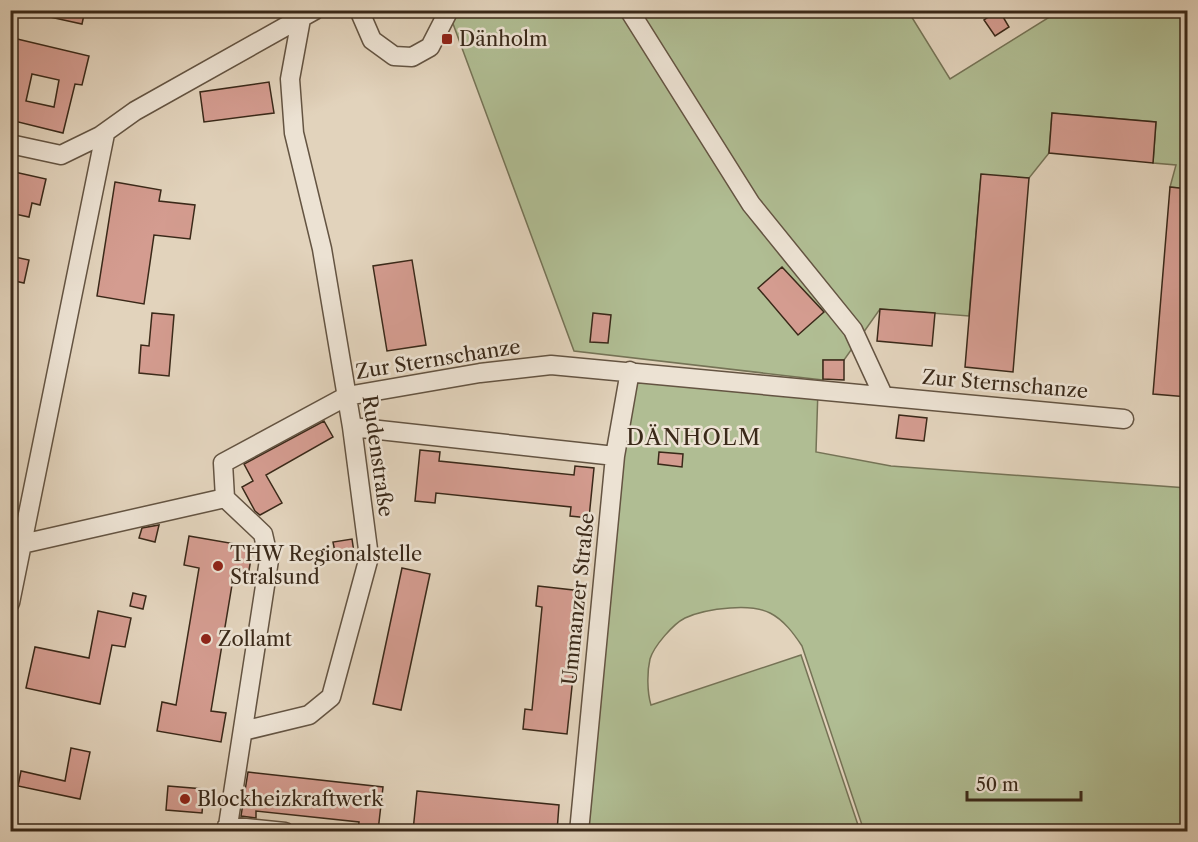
<svg xmlns="http://www.w3.org/2000/svg" width="1198" height="842" viewBox="0 0 1198 842" font-family="'Libre Caslon Text',serif">
  <style>
    .green { fill: #b0bd93; stroke: #757356; stroke-width: 1.5 }
    .building { fill: #d49c90; stroke: #3a2919; stroke-width: 1.5; fill-rule: evenodd }
    .lines { fill: none; stroke-linecap: round; stroke-linejoin: round }
    .minor-casing { stroke: #645442; stroke-width: 21 }
    .minor { stroke: #ece2d3; stroke-width: 18 }
    .poi-dot { fill: #8f2418; stroke: #ece2d3; stroke-width: 2 }
    .labels { text-anchor: middle; dominant-baseline: central; stroke-width: 5; stroke-linejoin: round; paint-order: stroke }
    .poi-label { font-size: 20px; fill: #3a2919; stroke: #ece2d3; text-anchor: start }
    .street-label { font-size: 20px; fill: #3a2919; stroke: #ece2d3 }
    .quarter-label { font-size: 22px; letter-spacing: 1.5px; fill: #3a2919; stroke: #ece2d3 }
  </style>
  <rect width="100%" height="100%" fill="#e2d3bc"/>
  <filter id="stains"><feTurbulence type="fractalNoise" baseFrequency=".00333" numOctaves="4"/><feColorMatrix values="0 0 0 0 .2 0 0 0 0 .09 0 0 0 0 .02 0 0 0 .5 -.17"/></filter>
  <radialGradient id="worn" r=".72"><stop offset=".6" stop-color="#630" stop-opacity="0"/><stop offset="1" stop-color="#630" stop-opacity=".3"/></radialGradient>
  <path class="green" d="M459,10L908,11L950,79L1059,11H1187V189L1170,187L1176,165L1153,163L1156,122L1052,113L1049,153L1029,178L981,175L969,316L880,309L844,360H823V380L574,351L452,21Z
    M630,371L818,389L816,452L891,466L1187,488V831H864L802,646C794,634 784,620 770,613C758,607 743,607 730,608C716,609 698,612 685,618C673,624 654,646 650,659C647,672 647,692 651,705L801,655L860,831L579,832Z"/>
  <path class="building" d="M45,10H85L82,24L45,16Z
    M999,10L1009,27L995,36L984,20Z
    M13,38L89,56L82,85L75,84L63,133L10,120V80L13,70H10V49ZM32,74L59,80L54,107L26,101Z
    M269,82L274,113L204,122L200,92Z
    M1052,113L1156,122L1153,163L1049,153Z
    M10,171L46,179L40,205L32,203L29,217L10,213Z
    M981,174L1029,178L1013,372L965,367Z
    M115,182L161,190L159,201L195,205L190,239L154,235L144,304L97,296Z
    M1170,187L1188,189V397L1153,394Z
    M10,256L29,260L24,283L10,280Z
    M412,260L426,345L387,351L373,266Z
    M782,267L824,312L798,335L758,288Z
    M880,309L935,313L932,346L877,341Z
    M152,313L174,315L169,376L139,373L141,345L149,346Z
    M593,313L611,315L608,343L590,342Z
    M823,360H844V380L823,379Z
    M899,415L927,418L924,441L896,438Z
    M324,421L333,437L266,475L282,503L260,515L255,511L242,487L253,481L244,464Z
    M420,450L440,452L439,461L574,475L575,466L594,468L589,518L570,516L571,507L436,493L435,503L415,501Z
    M659,452L683,454L682,467L658,464Z
    M159,525L155,542L139,538L142,528Z
    M189,536L253,547L248,576L234,573L211,711L226,713L221,742L157,731L162,702L176,705L199,568L184,565Z
    M352,539L355,559L337,562L333,542Z
    M402,568L430,574L401,710L373,704Z
    M538,586L582,591L567,734L523,729L525,709L532,710L542,607L536,606Z
    M133,593L146,596L143,609L130,606Z
    M98,611L131,618L125,647L112,645L100,704L26,688L35,647L89,658Z
    M71,748L90,752L80,799L18,786L21,771L65,781Z
    M248,772L383,787L378,831L358,829L359,822L256,811V818L241,816Z
    M168,786L204,789L202,813L166,810Z
    M417,791L559,805L557,831L433,830L432,831H413Z"/>
  <g class="lines">
    <defs>
      <path id="minor" d="M359,10L372,40L394,56L412,57L430,47L449,10
        M629,10L751,204L853,330L883,395
        M10,144L61,155L100,136L135,111L315,10
        M352,427L615,456
        M225,498L263,534L269,560L227,832
        M22,544L225,498L223,463L347,396L480,373L551,365L1124,419
        M10,603L105,134
        M243,731L309,715L331,697L369,557L352,427L322,249L294,133L290,79L301,19
        M227,826L285,832
        M579,832L615,456L630,371"/>
    </defs>
    <use href="#minor" class="minor-casing"/>
    <use href="#minor" class="minor"/>
  </g>
  <g class="poi-dot">
    <rect x="441" y="33" width="12" height="12" rx="3"/>
    <circle cx="218" cy="566" r="6"/>
    <circle cx="206" cy="639" r="6"/>
    <circle cx="185" cy="799" r="6"/>
  </g>
  <g class="labels">
    <g class="poi-label">
      <text x="459" y="39">Dänholm</text>
      <text x="230" y="554">THW Regionalstelle<tspan x="230" dy="23">Stralsund</tspan></text>
      <text x="218" y="639">Zollamt</text>
      <text x="197" y="799">Blockheizkraftwerk</text>
    </g>
    <g class="street-label">
      <text transform="translate(438 359) rotate(-9)">Zur Sternschanze</text>
      <text transform="translate(1005 384) rotate(5)">Zur Sternschanze</text>
      <text transform="translate(378 456) rotate(82)">Rudenstraße</text>
      <text transform="translate(578 599) rotate(-84)">Ummanzer Straße</text>
    </g>
    <g class="quarter-label">
      <text x="694" y="437">DÄNHOLM</text>
    </g>
  </g>
  <rect width="1198" height="842" fill="none" stroke="#e2d3bc" stroke-width="36"/>
  <rect x="12" y="12" width="1174" height="818" fill="none" stroke="#3a2919" stroke-width="3"/>
  <rect x="18" y="18" width="1162" height="806" fill="none" stroke="#3a2919" stroke-width="1.5"/>
  <path d="M967 791v9h114v-9" fill="none" stroke="#3a2919" stroke-width="3"/>
  <text x="976" y="791" font-size="18" fill="#3a2919" stroke="#ece2d3" stroke-width="4.5" paint-order="stroke">50 m</text>
  <rect width="100%" height="100%" filter="url(#stains)"/>
  <rect width="100%" height="100%" fill="url(#worn)"/>
</svg>
